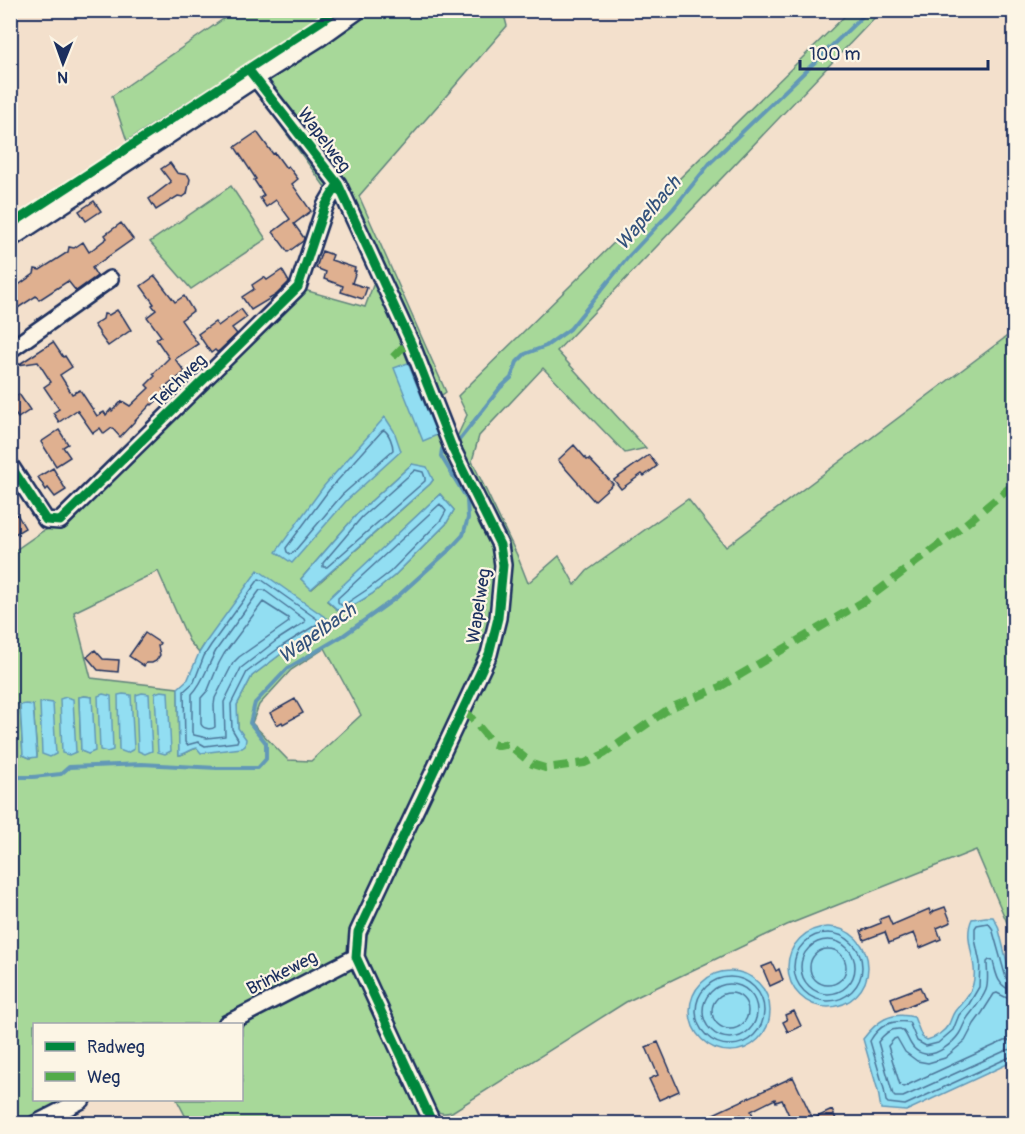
<svg xmlns="http://www.w3.org/2000/svg" width="1025" height="1134" viewBox="0 0 1025 1134" font-family="Pangolin,sans-serif">
  <style>
    .green { fill: #a7d899; stroke: #61847c; stroke-width: 1.5; fill-rule: evenodd }
    .water { fill: #92def2; stroke: #6298b7; stroke-width: 1.5 }
    .lines { fill: none; stroke-linecap: round; stroke-linejoin: round }
    .shore { stroke: #4b7599; stroke-width: 1.5 }
    .stream { stroke: #6298b7; stroke-width: 4 }
    .building { fill: #dfb090; stroke: #1b2f5e; stroke-width: 1.5 }
    .street-casing { stroke: #1b2f5e; stroke-width: 20 }
    .secondary-casing { stroke: #1b2f5e; stroke-width: 26 }
    .street { stroke: #fcf5e5; stroke-width: 15 }
    .secondary { stroke: #fcf5e5; stroke-width: 21 }
    .quiet { stroke: #52ab49; stroke-width: 8; stroke-dasharray: 15 8; stroke-linecap: butt }
    .cycleway-casing { stroke: #fcf5e5; stroke-width: 13 }
    .cycleway { stroke: #00873e; stroke-width: 9 }
    .labels { text-anchor: middle; dominant-baseline: central; stroke-width: 4.5; stroke-linejoin: round; paint-order: stroke }
    .street-label { font-size: 18px; fill: #1b2f5e; stroke: #fcf5e5 }
    .water-label { font-size: 20px; font-style: italic; fill: #33527c; stroke: #fcf5e5 }
  </style>
  <rect width="100%" height="100%" fill="#f3e0cc"/>
  <filter id="ink" filterUnits="userSpaceOnUse"><feTurbulence type="fractalNoise" baseFrequency=".0167" numOctaves="2"/><feDisplacementMap in="SourceGraphic" scale="12" xChannelSelector="R" yChannelSelector="G"/><feConvolveMatrix kernelMatrix="1 2 1 2 8 2 1 2 1" color-interpolation-filters="sRGB"/></filter>
  <g filter="url(#ink)">
    <path class="green" d="M235,11H328L127,141L112,96Z
      M366,11H503L507,26L359,196L446,392L439,397L353,202L327,190L253,87Z
      M850,11H881L557,351L646,448L625,453L543,368L479,436L472,461L517,555L528,583L559,556L575,585L587,571L688,499L726,547L1014,331V939L976,850L787,925L626,1002L452,1112C443,1114 440,1114 433,1108L421,1117L423,1123H189L177,1100H242V1024H34V1100H69L23,1123H11L10,554L43,531L62,524L301,289L365,307L375,280L438,435L463,459L457,437L467,415L458,396ZM412,464L433,480L430,484L312,589L301,579L358,513ZM440,494L454,510L446,524L394,576L372,594L341,613L327,601ZM158,571L189,641L199,653L206,642L332,622L285,651L252,676L237,705L238,728L198,748C191,749 186,754 179,755L178,688L91,678L74,612ZM325,648L361,715L311,761L288,760L252,723L259,705L291,670ZM84,696L92,697L89,754L81,751L79,697ZM33,705L37,756L30,758L23,755L20,706Z
      M231,186L266,239L191,289L150,242Z"/>
    <path class="water" d="M408,363L437,435L423,441L394,368Z
      M385,417L394,431L401,451L347,500L292,563L276,552L324,486Z
      M412,464L427,467L433,480L430,484L311,589L301,579L358,513Z
      M440,494L454,510L446,524L394,576L372,594L341,613L327,600Z
      M258,570L332,622L285,651L252,676L237,705L238,728L246,739L245,746L242,748L201,753L197,748C191,749 186,754 179,755L178,688L188,679L199,653L206,642Z
      M161,691L168,692L171,751L165,754L158,752L155,693Z
      M142,693L149,694L152,751L145,754L138,751L136,695Z
      M103,694L111,696L113,750L107,752L100,750L98,696Z
      M123,694L131,695L134,749L127,753L119,750L118,695Z
      M84,696L92,697L95,751L88,754L81,751L79,697Z
      M66,697L73,699L76,752L69,755L62,753L60,699Z
      M46,702L53,703L56,754L50,757L42,754L40,703Z
      M26,704L33,705L37,757L30,758L23,755L20,705Z
      M986,917H993L998,926L1008,966L1014,983V1061L906,1111L881,1109L878,1091L863,1039C877,1021 890,1011 914,1017L922,1037L927,1040C935,1038 944,1032 949,1024C951,1020 952,1015 955,1011C961,1003 971,995 973,984C979,962 962,940 972,919Z
      M788 967a40 40 0 1 1 80 0a40 40 0 1 1-80 0Z
      M690 1011a40 40 0 1 1 80 0a40 40 0 1 1-80 0Z"/>
    <g class="lines">
      <path class="shore" d="M384,430C389,433 393,444 393,450L342,495L293,553L290,554L287,552L286,548L329,490L382,431Z
        M415,470L423,472L425,478V481L327,567H323V563L362,517Z
        M440,504L446,511L441,520L390,572L368,589L344,605H341L338,602V598Z
        M259,579L262,580L317,619L319,623L282,646L247,672L231,704L232,729L238,739L237,742L205,746L198,742L187,745L185,742L184,691L194,682L204,656L211,645Z
        M260,590H264L304,619L305,622L277,640L241,668L224,702L225,736L207,738L194,735L192,732V694C204,682 208,664 217,649Z
        M263,602L288,618L289,622L239,657L233,663L215,698L214,705L215,727C211,730 203,729 201,724V698L208,690L219,663L224,654Z
        M794 967a34 34 0 1 1 68 0a34 34 0 1 1-68 0Z
        M801 967a27 27 0 1 1 54 0a27 27 0 1 1-54 0Z
        M810 967a18 18 0 1 1 36 0a18 18 0 1 1-36 0Z
        M696 1011a34 34 0 1 1 68 0a34 34 0 1 1-68 0Z
        M1014,982H1010L1006,978L992,928L988,923L977,925L975,928V939L980,963L979,987L969,1004L959,1015L953,1030L938,1043L926,1046L917,1041L909,1022C891,1020 879,1025 870,1041L884,1089L886,1101L888,1103L905,1105L1010,1057L1014,1056
        M703 1011a27 27 0 1 1 54 0a27 27 0 1 1-54 0Z
        M1014,990C999,989 996,975 993,961L989,960L987,962C987,971 989,982 986,990C982,1000 974,1009 968,1017C964,1022 963,1028 959,1034C953,1043 937,1056 925,1054C907,1051 909,1031 900,1029C891,1028 883,1035 878,1042L893,1095L895,1097H903L1007,1050L1014,1049
        M712 1011a18 18 0 1 1 36 0a18 18 0 1 1-36 0Z
        M1014,999L1007,998L997,993L994,994L982,1013L974,1024L965,1041L945,1058L928,1063L917,1061L905,1052L897,1038L894,1039L888,1046L900,1085L903,1087L1004,1041L1014,1040"/>
      <path class="stream" d="M460,439L500,388L511,378L517,362L525,354L546,346L570,329L629,256L673,209L710,163L869,10
        M10,777H33L61,774L69,767L142,764L217,768H258L266,759V743L250,723L255,703L288,668L344,635L397,597L448,551L463,535L468,518L467,499L441,456L442,449"/>
    </g>
    <path class="building" d="M257,132L273,154L275,153L286,168L288,166L298,179L292,184L311,211L294,224L304,238L303,241L288,252L273,232L290,219L276,200L266,207L260,198L264,195L254,180L256,179L235,147Z
      M170,163L177,173L188,175L190,179L187,194L183,197L178,196L156,210L149,199L171,182L161,169Z
      M94,201L101,211L86,221L79,211Z
      M121,223L133,239L92,268L97,276L76,291L68,281L39,300L36,296L10,313V277L17,286L34,274L35,269L40,270L68,252L69,247L74,248L83,242L89,252L107,238L105,235Z
      M322,251L333,255L331,260L355,268L354,271H356L352,283L367,288L363,299L341,292L343,286L324,279L326,272L316,268Z
      M282,270L289,282L276,295L251,310L242,297L254,289L252,285L264,277L267,280Z
      M155,276L175,302L184,296L193,311L181,320L198,344L175,359L185,372L163,389L166,392L152,405L151,404L120,437L112,428L104,434L100,428L93,433L77,410L59,422L53,413L59,409L44,387L51,382L38,362L18,365L53,342L63,357L65,356L72,367L60,375L72,394L80,390L97,416L104,412L106,415L111,409L112,411L122,401L130,406L149,388L146,385L155,376L153,374L169,358L156,339L161,336L147,317L156,310L152,305L154,304L141,286Z
      M241,309L247,317L232,328L237,334L220,350L217,352L215,350L211,353L198,334L215,322L218,326Z
      M117,310L122,317H123L131,330L108,346L99,334V332L94,325L103,319L104,314L109,315Z
      M19,394L30,410L18,418L10,407V400Z
      M59,430L68,444L63,447L70,457L56,466L41,442Z
      M574,445L587,460L589,459L613,484L594,501L558,460Z
      M649,455L657,466L644,476L642,474L621,489L614,480Z
      M53,468L66,490L55,497L48,488L46,490L38,477Z
      M17,514L25,528L10,537V518Z
      M145,633L160,643L158,646L160,655L156,661L152,663H146L144,666L129,656Z
      M95,650L103,659L119,660L118,672L98,670L87,657Z
      M295,699L303,713L283,724L282,722L277,725L270,713Z
      M945,907L951,922L937,928L941,939L920,948L914,933L889,943L885,932L864,940L861,931L881,923L880,919L888,916L892,925L929,909L931,914L934,911Z
      M772,963L776,971L779,969L783,980L770,986L762,967Z
      M920,987L925,999L896,1011L891,998Z
      M794,1011L801,1026L788,1032L783,1022L787,1020L785,1015Z
      M658,1042L679,1091L659,1100L649,1079L658,1075L646,1047Z
      M793,1077L813,1119L832,1110L838,1124H793L782,1100L776,1102L775,1099L751,1111L757,1124H745L741,1115L722,1124H692Z"/>
    <g class="lines">
      <defs>
        <path id="street" d="M254,76L338,184L411,343L453,450L500,545L503,565L498,618L489,654L358,932L356,957L433,1124
          M10,350L110,279
          M10,465L46,520L60,521L298,287L325,206L338,184
          M226,1024L356,957
          M35,1124L82,1100"/>
        <path id="secondary" d="M10,236L254,76L319,35L354,10"/>
      </defs>
      <use href="#street" class="street-casing"/>
      <use href="#secondary" class="secondary-casing"/>
      <use href="#street" class="street"/>
      <use href="#secondary" class="secondary"/>
      <path class="quiet" d="M393,357L401,349L411,343
        M461,713L469,715L493,744L499,746L508,744L532,764L545,768L585,763L604,754L670,708L718,688L866,600L957,531L1014,484"/>
      <defs>
        <path id="cycleway" d="M248,69L338,184L411,343L453,450L500,545L503,565L498,618L489,654L358,932L356,957L433,1124
          M10,225L338,10
          M10,465L46,520L60,521L298,287L325,206L338,184"/>
      </defs>
      <use href="#cycleway" class="cycleway-casing"/>
      <use href="#cycleway" class="cycleway"/>
    </g>
  </g>
  <g class="labels">
    <g class="street-label">
      <text transform="translate(324 140) rotate(53)">Wapelweg</text>
      <text transform="translate(179 381) rotate(-44)">Teichweg</text>
      <text transform="translate(479 606) rotate(-81)">Wapelweg</text>
      <text transform="translate(282 973) rotate(-27)">Brinkeweg</text>
    </g>
    <g class="water-label">
      <text transform="translate(648 213) rotate(-50)">Wapelbach</text>
      <text transform="translate(317 633) rotate(-35)">Wapelbach</text>
    </g>
  </g>
  <rect width="1025" height="1134" fill="none" stroke="#fcf5e5" stroke-width="36"/>
  <rect x="18" y="18" width="989" height="1098" fill="none" stroke="#1b2f5e" stroke-width="2" filter="url(#ink)"/>
  <rect x="33" y="1023" width="210" height="78" fill="#fcf5e5" stroke="#a2a6af" stroke-width="1.5"/>
  <rect x="45" y="1042" width="30" height="9" fill="#00873e" stroke="#a2a6af" stroke-width="1.5"/>
  <text x="87" y="1053" font-size="18" fill="#1b2f5e">Radweg</text>
  <rect x="45" y="1072" width="30" height="9" fill="#52ab49" stroke="#a2a6af" stroke-width="1.5"/>
  <text x="87" y="1083" font-size="18" fill="#1b2f5e">Weg</text>
  <g transform="translate(63 63) rotate(181)" stroke="#fcf5e5" stroke-width="4.5" paint-order="stroke">
  <path d="M0-4.5L10 22L0 15L-10 22Z" fill="#1b2f5e"/>
  <text y="-9" font-size="16" font-weight="bold" text-anchor="middle" fill="#1b2f5e">N</text>
  </g>
  <path d="M800 60v9h188v-9" fill="none" stroke="#1b2f5e" stroke-width="3"/>
  <text x="809" y="60" font-size="18" fill="#1b2f5e" stroke="#fcf5e5" stroke-width="4.5" paint-order="stroke">100 m</text>
</svg>
